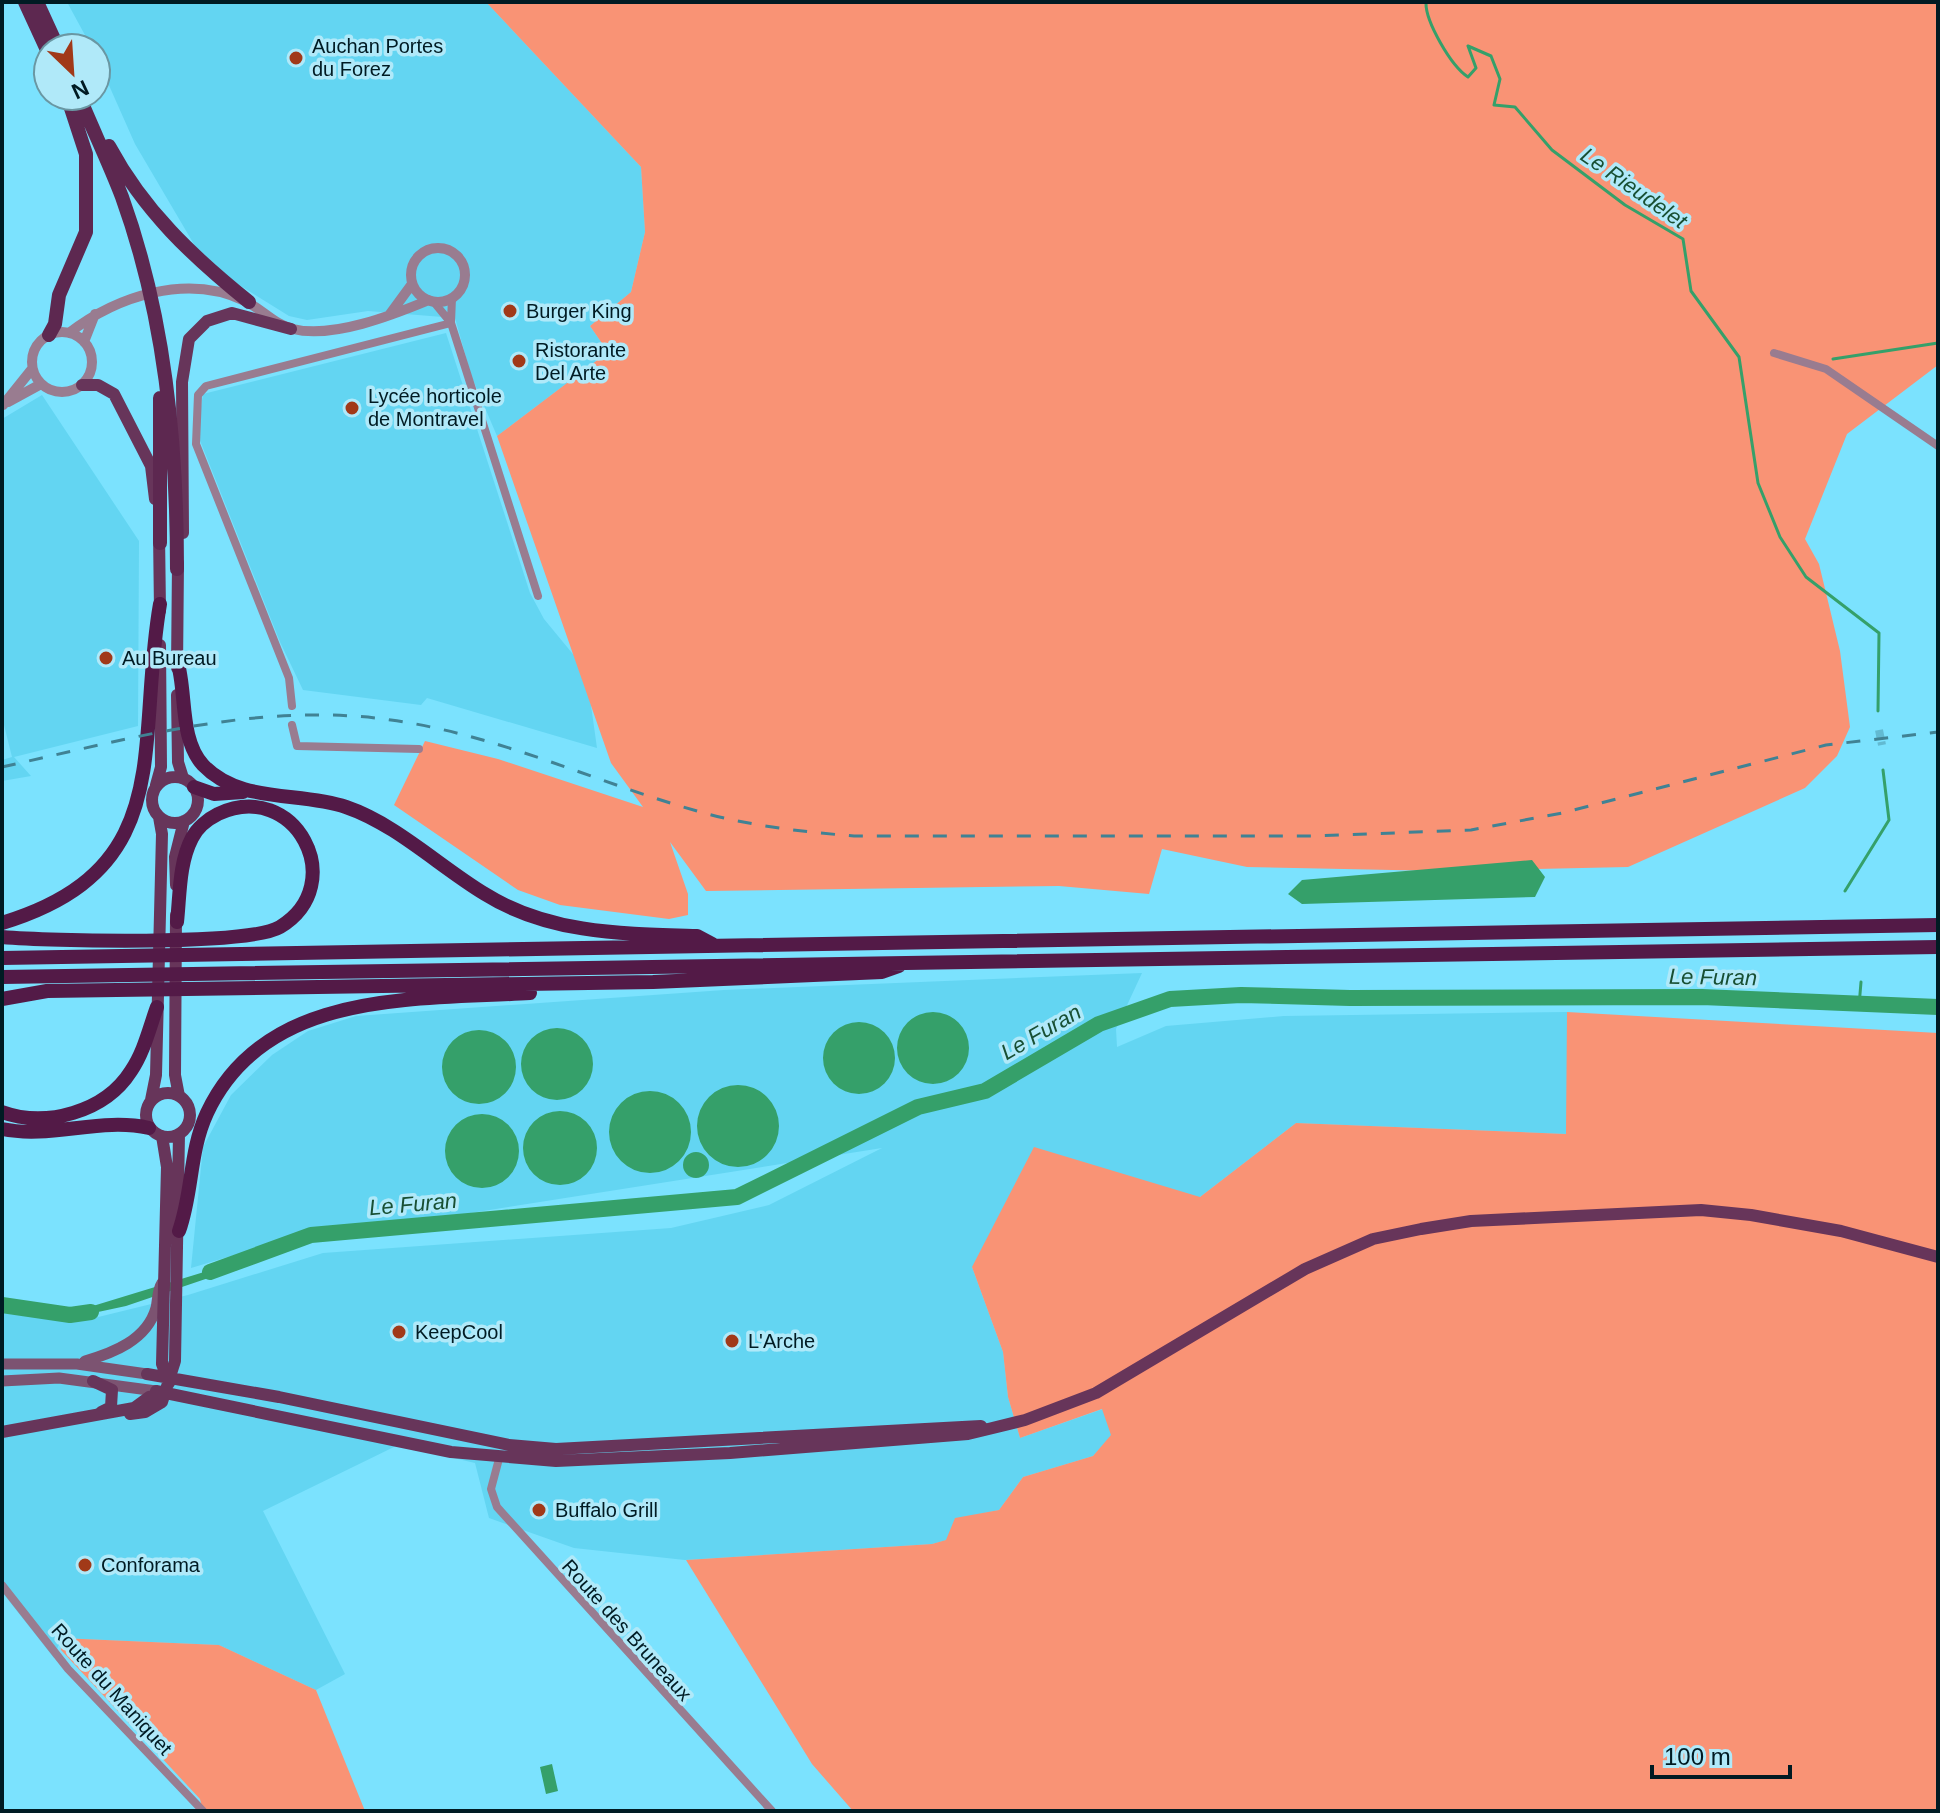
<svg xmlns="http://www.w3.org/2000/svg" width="1940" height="1813" viewBox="0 0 1940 1813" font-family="Helvetica,sans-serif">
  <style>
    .built { fill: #63d5f2 }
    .green { fill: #f99375 }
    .water { fill: #35a06a }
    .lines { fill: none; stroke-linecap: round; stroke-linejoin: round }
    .stream { stroke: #35a06a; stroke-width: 3 }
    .river { stroke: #35a06a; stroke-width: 16 }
    .minor-tunnel { stroke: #62bad2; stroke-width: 8; stroke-dasharray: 8 4; stroke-linecap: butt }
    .minor { stroke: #997c90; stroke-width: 8 }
    .tertiary { stroke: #997c90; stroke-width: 10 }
    .secondary { stroke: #7c5371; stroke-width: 11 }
    .primary { stroke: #67355a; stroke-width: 12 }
    .trunk { stroke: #5d2850; stroke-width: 14 }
    .motorway { stroke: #531a47; stroke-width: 14 }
    .rail { stroke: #408294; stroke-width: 3; stroke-dasharray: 14 14; stroke-linecap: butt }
    .poi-dot { fill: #a13918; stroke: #b0e9f9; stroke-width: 3 }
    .labels { text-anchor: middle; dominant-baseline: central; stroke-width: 7; stroke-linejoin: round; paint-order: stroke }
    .poi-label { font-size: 20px; fill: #001b23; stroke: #b0e9f9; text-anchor: start }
    .street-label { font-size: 20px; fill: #001b23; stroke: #b0e9f9 }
    .water-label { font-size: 22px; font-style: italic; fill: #184f33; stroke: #b0e9f9 }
  </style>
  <rect width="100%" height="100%" fill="#7be2fe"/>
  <path class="built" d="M67,2H486L641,167L645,232L631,292L590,326L608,352L497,436L471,375L455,318L368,311L307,320L289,316L236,283L195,246L135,144L96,56V48H92Z
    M446,333L530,593L544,619L586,670L597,748L427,698L421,705L303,690L280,642L197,433L203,394Z
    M42,395L139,541L138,726L14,757L31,776L2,781V760L12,757L2,717V419Z
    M1142,973L1116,1029L1117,1047L1166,1026L1284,1016L1567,1012V1134L1296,1123L1200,1197L972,1267L1003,1352L1008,1397L1020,1438L1103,1409L1112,1435L1093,1456L1023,1477L999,1510L955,1519L947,1540L932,1544L685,1560L574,1548L489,1518L475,1463L398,1445L263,1511L345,1674L316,1690L219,1645L61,1638L54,1658L2,1592V1311L82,1321L188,1295L323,1253L671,1228L769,1205L882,1148L458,1215L314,1231L191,1268L203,1147L231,1095L272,1055L308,1031L356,1016L724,990Z"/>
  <path class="green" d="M486,2H1938V365L1847,434L1805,539L1819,564L1840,651L1850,727L1837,756L1805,788L1628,867L1442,871L1247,867L1162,849L1149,894L1059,886L706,891L670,842L688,894V915L669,919L560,905L518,890L394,805L425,741L498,759L643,807L611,763L497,436L608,352L590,326L631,292L645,232L641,167Z
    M1567,1012L1938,1033V1811H853L812,1764L686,1560L932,1544L946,1540L955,1518L999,1510L1023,1477L1093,1456L1111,1435L1102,1409L1020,1438L1008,1397L1003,1352L972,1267L1034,1147L1200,1197L1296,1123L1566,1134Z
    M60,1638L219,1645L316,1690L365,1811H203L200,1799L61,1650Z"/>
  <path class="water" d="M1532,860L1545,877L1535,897L1302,904L1288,894L1302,880Z
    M897 1048a36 36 0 1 1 72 0a36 36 0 1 1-72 0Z
    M823 1058a36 36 0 1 1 72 0a36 36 0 1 1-72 0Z
    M521 1064a36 36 0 1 1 72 0a36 36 0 1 1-72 0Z
    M442 1067a37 37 0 1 1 74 0a37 37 0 1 1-74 0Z
    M697 1126a41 41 0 1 1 82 0a41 41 0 1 1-82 0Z
    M609 1132a41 41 0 1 1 82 0a41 41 0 1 1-82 0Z
    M523 1148a37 37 0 1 1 74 0a37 37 0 1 1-74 0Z
    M445 1151a37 37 0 1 1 74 0a37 37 0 1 1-74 0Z
    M683 1165a13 13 0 1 1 26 0a13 13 0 1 1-26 0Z
    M227,1265L232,1270L126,1306L70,1318V1313Z
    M552,1764L558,1791L546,1794L540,1767Z"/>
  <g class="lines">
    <path class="stream" d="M1426,2C1425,21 1451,66 1468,77L1476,68L1468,46L1491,56L1500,79L1494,105L1515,107L1552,150L1625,205L1683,239L1691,291L1739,357L1758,483L1780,537L1806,577L1879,633L1878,711
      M1833,359L1938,343
      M1845,891L1889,820L1883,770
      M1859,1006L1861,982
      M1937,1811L1938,1810"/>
    <path class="river" d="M210,1272L311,1235L737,1197L918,1107L985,1091L1099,1024L1170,999L1241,995L1350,998L1702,997L1938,1007
      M2,1305L70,1315L91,1312"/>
    <path class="minor-tunnel" d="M1879,730L1882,745"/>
    <path class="minor" d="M433,301L451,323L538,596
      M451,322L452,298
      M1774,353L1826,369L1938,446
      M292,706L289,678L196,444L198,395L206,386L451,323
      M292,725L297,746L419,749
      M500,1455L491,1489L497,1507L772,1811
      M2,1585L68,1669L203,1811"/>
    <path class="tertiary" d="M411 275a27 27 0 1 1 54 0a27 27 0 1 1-54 0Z
      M390,314L412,284
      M32 362a30 30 0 1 1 60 0a30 30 0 1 1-60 0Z
      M69,333C117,296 187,273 245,301C262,309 275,325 293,329C332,339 393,315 429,300
      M84,342L95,314
      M8,402L41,384
      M3,405L32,369"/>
    <path class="secondary" d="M85,1361C113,1353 147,1340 156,1308C158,1300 157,1291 162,1283
      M2,1364H77L147,1374
      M2,1381L59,1378L156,1391"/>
    <path class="primary" d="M82,385H98L114,394L151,466L155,499
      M159,533L160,611
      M183,533L182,382L189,339L207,321L232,313L291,329
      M177,668L178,563
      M177,695L178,762L183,778
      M152 800a23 23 0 1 1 46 0a23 23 0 1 1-46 0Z
      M156,785L161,767L160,645
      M176,885L175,857L184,821
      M176,915L175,1075L179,1096
      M146 1115a22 22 0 1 1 44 0a22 22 0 1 1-44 0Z
      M151,1100L156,1075L162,834L159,817
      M162,1136L167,1167L162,1364L169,1383
      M147,1374L279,1397L509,1445L556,1449L981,1426
      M93,1381L112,1390L111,1407L101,1412
      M156,1391L451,1452L556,1461L730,1453L968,1434L1025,1420L1096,1393L1305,1269L1373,1239L1421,1229L1471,1221L1701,1210L1751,1215L1841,1231L1938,1257
      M162,1402L175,1361L179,1134
      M130,1414L145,1412L162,1402L161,1397
      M2,1432L134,1408L149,1397L166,1394"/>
    <path class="trunk" d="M25,2L48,52
      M37,2L58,48
      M79,96C93,130 109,163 122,197C165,316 177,443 177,569
      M109,146C144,211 192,256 249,302
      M49,335L55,324L59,295L86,232V154L67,96
      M160,398V543"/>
    <path class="motorway" d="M177,660C187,692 179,739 203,765C240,804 299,791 346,807C396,824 440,867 485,894C549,934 624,934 697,936L712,944
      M194,787L214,794L243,792
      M2,923C179,869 135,747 160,604
      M2,937C48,941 248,946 280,927C351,884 295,778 218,814C208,819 197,828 192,838C179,863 180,894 177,922
      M2,958L1938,925
      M2,977L1938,947
      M2,999L47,991L653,982L882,972L899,966
      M2,1112C46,1128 105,1112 131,1071C144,1052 149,1029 157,1007
      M2,1129C52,1139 100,1117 149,1128
      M179,1231C193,1192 189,1152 207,1113C265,989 415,1000 530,993"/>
    <path class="rail" d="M2,767C129,739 260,701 391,720C500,735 599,784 704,813C752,826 804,832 854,836H1313L1471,830L1562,813L1826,745L1938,732"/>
  </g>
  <g class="poi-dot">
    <circle cx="296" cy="58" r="8"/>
    <circle cx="510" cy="311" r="8"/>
    <circle cx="519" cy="361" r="8"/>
    <circle cx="352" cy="408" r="8"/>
    <circle cx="106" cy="658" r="8"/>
    <circle cx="399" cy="1332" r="8"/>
    <circle cx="732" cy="1341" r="8"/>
    <circle cx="539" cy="1510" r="8"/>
    <circle cx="85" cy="1565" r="8"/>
  </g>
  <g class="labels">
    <g class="poi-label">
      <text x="312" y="46">Auchan Portes<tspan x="312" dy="23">du Forez</tspan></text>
      <text x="526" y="311">Burger King</text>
      <text x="535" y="350">Ristorante<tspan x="535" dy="23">Del Arte</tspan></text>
      <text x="368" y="396">Lycée horticole<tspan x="368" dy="23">de Montravel</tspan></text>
      <text x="122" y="658">Au Bureau</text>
      <text x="415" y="1332">KeepCool</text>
      <text x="748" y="1341">L'Arche</text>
      <text x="555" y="1510">Buffalo Grill</text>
      <text x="101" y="1565">Conforama</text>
    </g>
    <g class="street-label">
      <text transform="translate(627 1630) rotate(48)">Route des Bruneaux</text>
      <text transform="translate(112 1689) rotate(48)">Route du Maniquet</text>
    </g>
    <g class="water-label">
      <text transform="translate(1634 188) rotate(35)">Le Rieudelet</text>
      <text transform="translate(1713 977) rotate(1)">Le Furan</text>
      <text transform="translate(1041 1032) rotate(-30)">Le Furan</text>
      <text transform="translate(413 1204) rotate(-5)">Le Furan</text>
    </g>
  </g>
  <rect width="1940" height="1813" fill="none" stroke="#001b23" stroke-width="8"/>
  <g transform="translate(72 72) rotate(155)"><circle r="38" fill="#b0e9f9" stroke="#6a97a3" stroke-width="2"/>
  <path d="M0-6L14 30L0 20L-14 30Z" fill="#a13918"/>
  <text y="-12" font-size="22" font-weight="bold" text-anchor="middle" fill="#001b23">N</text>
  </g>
  <path d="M1652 1765v12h138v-12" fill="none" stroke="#001b23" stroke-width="4"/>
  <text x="1664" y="1765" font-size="24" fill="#001b23" stroke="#b0e9f9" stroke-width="6" paint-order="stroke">100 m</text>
</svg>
